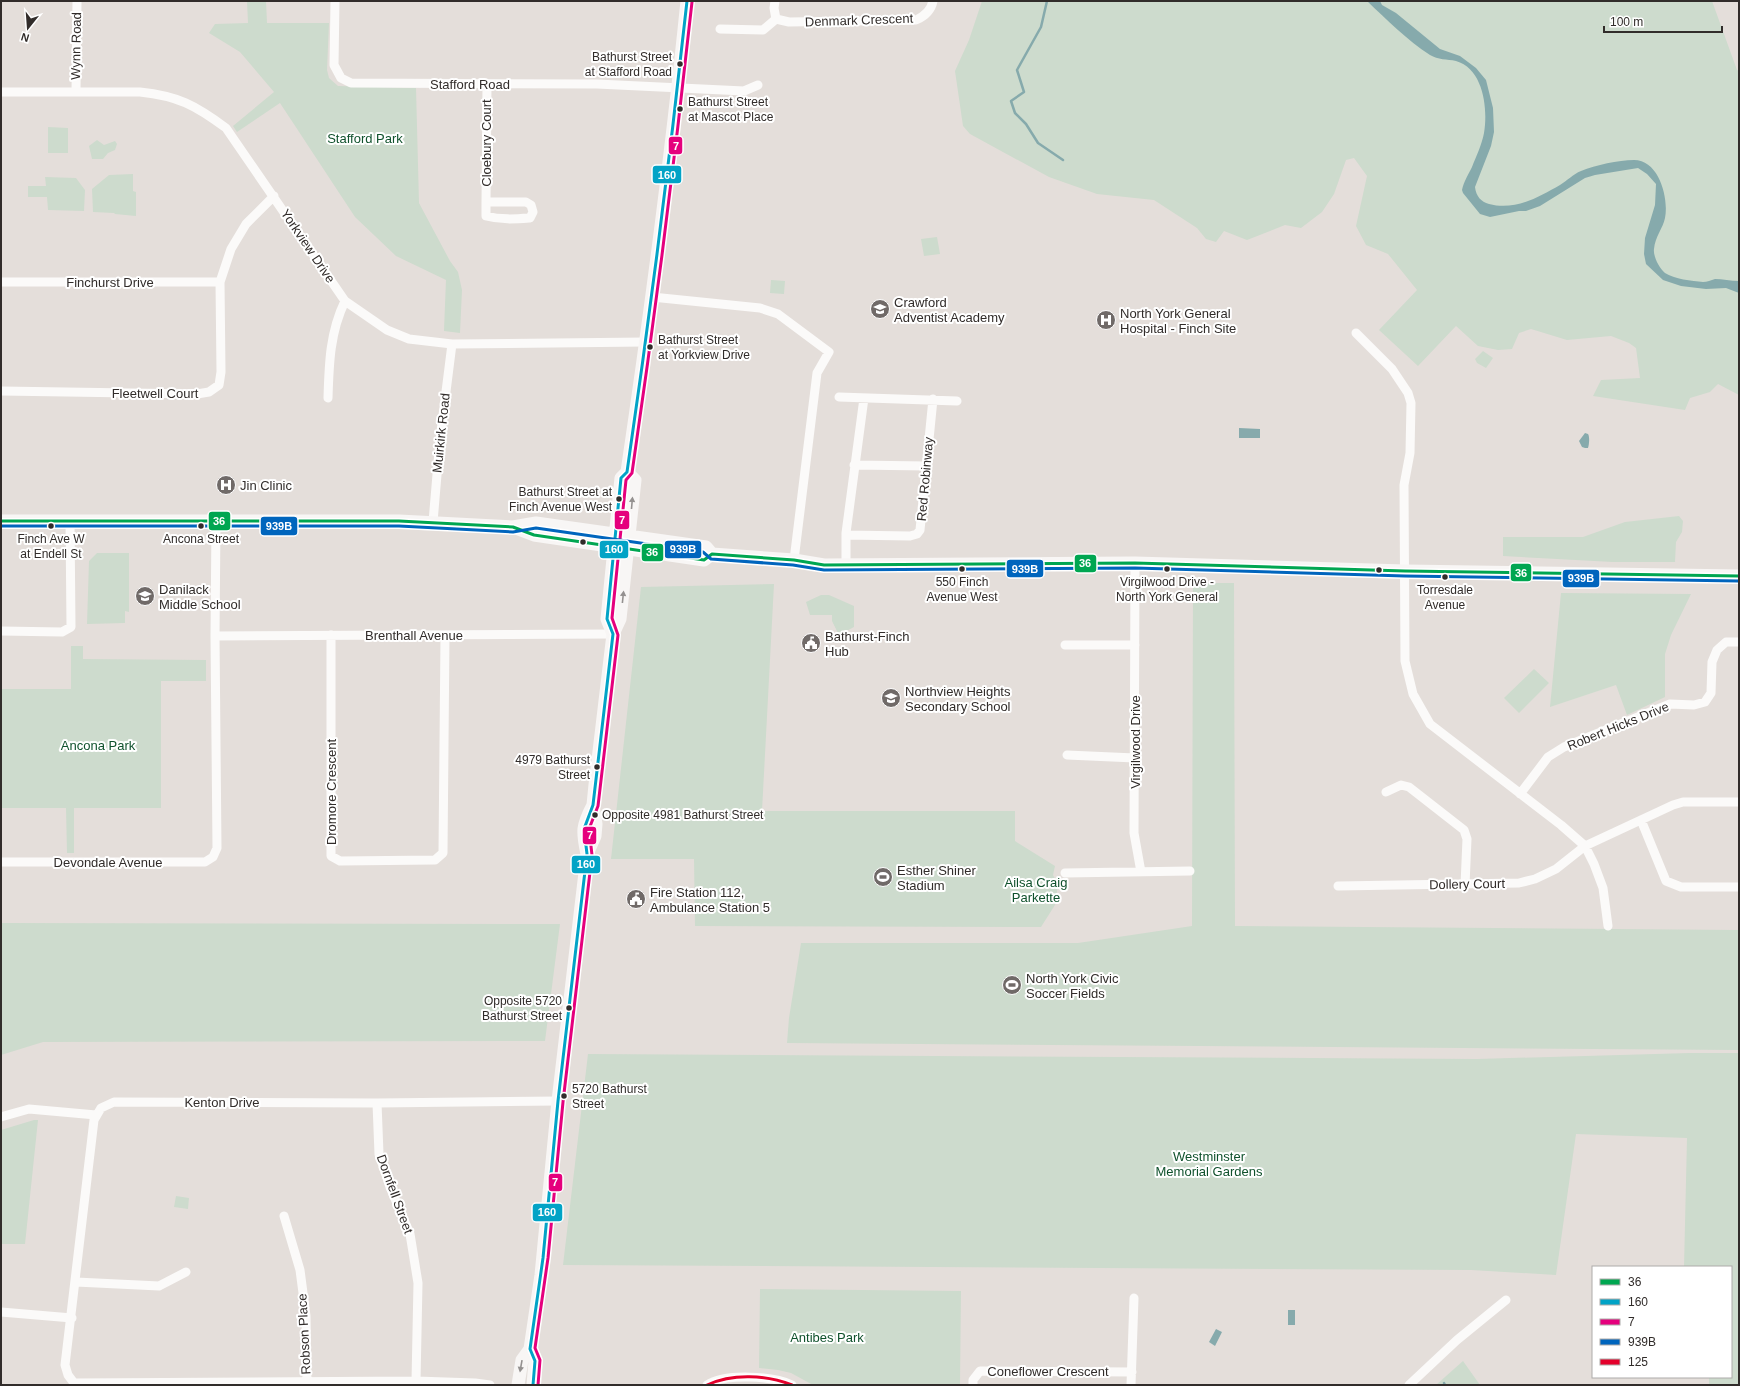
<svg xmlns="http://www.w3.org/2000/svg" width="1740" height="1386" viewBox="0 0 1740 1386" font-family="Arial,sans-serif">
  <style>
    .green { fill: #cddbcd }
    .water { fill: #86aaac }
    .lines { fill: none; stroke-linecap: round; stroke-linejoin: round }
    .stream { stroke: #86aaac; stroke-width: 2.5 }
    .street { stroke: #fbfaf9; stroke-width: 9 }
    .secondary { stroke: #f8f6f5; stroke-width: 13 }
    .bus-1-casing { stroke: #fff; stroke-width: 6 }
    .bus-2-casing { stroke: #fff; stroke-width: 6 }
    .bus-3-casing { stroke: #fff; stroke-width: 6 }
    .bus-4-casing { stroke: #fff; stroke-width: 6 }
    .bus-5-casing { stroke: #fff; stroke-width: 6 }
    .bus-1 { stroke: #00a651; stroke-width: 3 }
    .bus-2 { stroke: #02a3c6; stroke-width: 3 }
    .bus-3 { stroke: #e5007d; stroke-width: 3 }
    .bus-4 { stroke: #0065bd; stroke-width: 3 }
    .bus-5 { stroke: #e4002b; stroke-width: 3 }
    .oneway { fill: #949190 }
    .bus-dot { fill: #312c2a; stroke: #fff; stroke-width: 1.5 }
    .labels { text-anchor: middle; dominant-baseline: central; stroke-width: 4; stroke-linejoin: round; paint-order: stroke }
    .bus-label { font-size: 12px; fill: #312c2a; stroke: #fff }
    .street-label { font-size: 13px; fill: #312c2a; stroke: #fff }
    .park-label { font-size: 13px; fill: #0f512c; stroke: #fff }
    .poi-label { font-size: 13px; fill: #312c2a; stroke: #fff; text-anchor: start }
    .line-badge { stroke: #fff; stroke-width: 1.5 }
    .badge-label { font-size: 11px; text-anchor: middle; font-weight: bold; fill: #fff }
  </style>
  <rect width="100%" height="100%" fill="#e4deda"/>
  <path class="green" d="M247,1H266L267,23H329L327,70L329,78L338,86L416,88L419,203L450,261L458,272L462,290L460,333L444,331L446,280L396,256L355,217L280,103L237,132L233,126L274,92L240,52L209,33L215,24L248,23Z
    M982,1H1712L1737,70L1739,71V395L1718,384L1710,392L1690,398L1685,410L1593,396L1601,380L1640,378L1636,348L1629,343L1611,336L1567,340L1531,329L1519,333L1512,349L1498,350L1478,346L1456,326L1418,366L1379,330L1417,290L1388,254L1366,245L1356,226L1367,176L1354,158L1346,160L1334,194L1322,212L1301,228L1285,225L1247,240L1224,231L1216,242L1206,239L1197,228L1154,200L1097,194L1049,177L970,134L963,126L955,71L969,40Z
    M48,127L68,128V153H48Z
    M97,140L104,145L115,141L117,144L115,150L108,153L103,159H92L89,146Z
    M133,174V191L136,192V216L115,214L114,213L93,212L92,189L109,175Z
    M45,177L76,178L85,190L84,211L48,210L47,197H28V186H46Z
    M937,237L940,254L924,256L921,239Z
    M771,280L785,281L784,294L770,293Z
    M1483,351L1493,358L1486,368L1477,363L1475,359Z
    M1679,516L1683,521L1682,532L1676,542L1675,562H1613L1503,556V537H1583L1625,522Z
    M97,553H129V612L125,611V623L87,624L89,561Z
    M1193,583H1234L1235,926L1739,930V1050L787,1043L789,1018L801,943H1078L1192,926Z
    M774,584L762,811H1015V841L1055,866L1053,875L1058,884L1055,905L1041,927L695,926L694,859H611L641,587Z
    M1561,593L1691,594L1671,635L1665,654V697L1627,715L1616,685L1550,707Z
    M821,595H829L854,606V627L839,635L832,621V615H810L806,602Z
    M71,646H83V659L206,660V681H161V808H74V853H67L66,808H2V689H71Z
    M1534,669L1549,683L1519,713L1504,698Z
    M1,923L560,924L545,1041L43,1042L1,1055Z
    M1690,1053H1739V1385H1709V1377H1731V1267H1684L1687,1138L1576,1134L1556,1275L1471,1270L563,1265L588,1054L1477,1059Z
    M34,1120H38L25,1244H1V1130Z
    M176,1196L189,1198L188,1209L174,1207Z
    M760,1289L961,1291L960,1385H813L791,1373L778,1370L759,1368Z
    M1463,1361L1480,1385H1436Z"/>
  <path class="water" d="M1367,1H1380L1382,5L1396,13L1440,49L1460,56L1476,68L1486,80L1493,108L1494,132L1491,146L1475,187C1476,196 1481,202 1489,204C1515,211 1539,197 1560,185C1567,181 1573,174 1581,171C1596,165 1618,160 1634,160C1659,160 1669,198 1665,218C1663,228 1655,237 1654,249C1653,256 1659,268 1665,273C1674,279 1692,281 1703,282C1707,282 1711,280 1715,279C1722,279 1731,281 1739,281V293L1726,288L1706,289L1681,286L1663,280L1646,264L1644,254L1645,238L1655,205L1656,184L1647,174L1638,168L1595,175L1585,178L1540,206L1526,211H1519L1490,217L1480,214L1463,193L1462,190C1464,181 1468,175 1472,167C1476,157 1482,144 1484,133C1488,110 1484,69 1456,61C1447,59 1438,60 1430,55C1407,40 1387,20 1367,1Z
    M1239,428L1260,429V438H1239Z
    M1585,433L1588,434C1590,437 1589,445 1588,448H1585L1582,447L1579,441Z
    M1288,1310H1295V1325H1288Z
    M1216,1329L1222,1332L1215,1346L1209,1342Z"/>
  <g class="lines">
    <path class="stream" d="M1047,1L1041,27L1017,70L1024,92L1011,101L1015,113L1026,124L1038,143L1063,160
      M1444,1383L1445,1385"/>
    <path class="street" d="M335,1L334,65L341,78L351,83L597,84L744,91L758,85
      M775,1L774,8L776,19
      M776,19L789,22L916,20C925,16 931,11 933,1
      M720,29L763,30L776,19
      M76,91L77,1
      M1,92H140C178,96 195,105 226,128L345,301L387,330L409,339L452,344L645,342
      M486,202H526L531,205L533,212L530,218C515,219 501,220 486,216V202L487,84
      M1,282H220
      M652,297L760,308L778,314L829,352L817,373L794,560
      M1356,333L1392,369L1408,393L1411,403L1410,453L1404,485L1405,661L1413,694L1430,724L1561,825L1585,846L1594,864L1603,888L1608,926
      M1,391L197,394L209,392L219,385L221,372L220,282L231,249L246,224L274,196
      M839,397L957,401
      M328,398C329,363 330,332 345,301
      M854,465L927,466
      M433,522L440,439L452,344
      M846,535L910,536L917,534L920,530L933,399
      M1135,563L1134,833L1141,872
      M846,565V533L864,398
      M1,631L62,632L71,627L70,521
      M331,635V856L340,861L435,860L443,853L445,635
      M215,636L613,634
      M1065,645H1135
      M1067,755L1135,758
      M1386,792L1401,785L1409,787L1464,830L1467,839L1465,885
      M1520,794L1548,757L1564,747L1670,704L1694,705L1705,702L1711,693L1712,662L1717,650L1726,642H1739
      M1641,820L1666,881L1681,887H1739
      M1,862H205L213,857L217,848L215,636L216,521
      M1065,873L1190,871
      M1338,886L1519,883L1535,879L1556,869L1585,846L1673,805L1683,802H1739
      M377,1103L379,1154L390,1187L410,1234L418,1283L416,1381
      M1,1117L29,1109L96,1115
      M284,1216L300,1270L306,1316L307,1382
      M76,1282L159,1286L186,1272
      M1,1312L72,1318
      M490,1385L475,1383L416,1381L74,1383L68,1375L65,1365L94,1120L101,1108L114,1102L377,1103L558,1101
      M707,1385C725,1373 773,1376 792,1385
      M973,1385V1380L980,1371L1132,1372
      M1131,1385L1134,1298
      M1409,1385L1457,1340L1506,1300"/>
    <path class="secondary" d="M1,521H399L513,527L536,523L706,547L712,554L794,560L824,565L1135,563L1405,571L1739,576
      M513,527L534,535L704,560L712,554
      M613,634L607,619L621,478L627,472C650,316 671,159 687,1
      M587,854C582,831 582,826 593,805
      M530,1349L535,1361L533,1385
      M518,1385L522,1360L530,1349L541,1275L558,1101L586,864L587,854L595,836L596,824L593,805L595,785L613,634L620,619L635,480L627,472"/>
    <defs>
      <path id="bus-1" d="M1,521H399L513,527L534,535L704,560L712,554L794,560L824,565L1135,563L1405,571L1739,576"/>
      <path id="bus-2" d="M533,1385L535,1361L530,1349L543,1258L558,1101L587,854L584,829L593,805L613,634L607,619L621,478L627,472C650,315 670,158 687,1"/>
      <path id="bus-3" d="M538,1385L540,1360L535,1348L548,1258L563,1102L592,855L589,829L598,806L618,635L612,618L626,480L632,473C655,316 675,159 692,2"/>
      <path id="bus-4" d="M1,526H399L513,532L536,528L703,552L711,559L793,565L824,570L1135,568L1405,576L1739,581"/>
      <path id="bus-5" d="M707,1385C733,1373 766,1375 792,1385"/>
    </defs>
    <use href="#bus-1" class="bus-1-casing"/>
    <use href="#bus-2" class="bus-2-casing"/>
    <use href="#bus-3" class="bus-3-casing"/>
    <use href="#bus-4" class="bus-4-casing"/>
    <use href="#bus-5" class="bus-5-casing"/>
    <use href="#bus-1" class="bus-1"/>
    <use href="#bus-2" class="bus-2"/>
    <use href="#bus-3" class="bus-3"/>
    <use href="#bus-4" class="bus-4"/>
    <use href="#bus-5" class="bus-5"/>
  </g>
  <defs><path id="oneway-solid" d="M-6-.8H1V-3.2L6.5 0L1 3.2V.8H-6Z"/></defs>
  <g class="oneway">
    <use href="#oneway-solid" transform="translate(632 503) rotate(-85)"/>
    <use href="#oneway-solid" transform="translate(623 597) rotate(-84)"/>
    <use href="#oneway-solid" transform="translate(521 1366) rotate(100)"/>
  </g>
  <defs>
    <symbol id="school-disc" viewBox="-11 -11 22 22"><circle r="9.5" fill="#706a68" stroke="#fff"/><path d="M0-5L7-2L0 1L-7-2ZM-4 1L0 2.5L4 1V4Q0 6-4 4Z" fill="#fff"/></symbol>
    <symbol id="hospital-disc" viewBox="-11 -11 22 22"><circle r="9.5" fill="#706a68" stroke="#fff"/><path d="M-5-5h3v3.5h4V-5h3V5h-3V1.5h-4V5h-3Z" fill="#fff"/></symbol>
    <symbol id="civic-disc" viewBox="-11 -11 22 22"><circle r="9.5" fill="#706a68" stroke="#fff"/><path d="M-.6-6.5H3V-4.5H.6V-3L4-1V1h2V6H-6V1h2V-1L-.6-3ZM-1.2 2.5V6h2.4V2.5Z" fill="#fff"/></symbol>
    <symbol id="stadium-disc" viewBox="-11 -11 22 22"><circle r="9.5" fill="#706a68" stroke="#fff"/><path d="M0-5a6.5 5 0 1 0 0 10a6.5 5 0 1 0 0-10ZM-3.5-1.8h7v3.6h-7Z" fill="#fff"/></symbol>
  </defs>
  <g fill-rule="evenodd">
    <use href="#school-disc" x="869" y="298" width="22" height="22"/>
    <use href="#hospital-disc" x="1095" y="309" width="22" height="22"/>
    <use href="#hospital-disc" x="215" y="474" width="22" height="22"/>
    <use href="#school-disc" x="134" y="585" width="22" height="22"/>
    <use href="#civic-disc" x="800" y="632" width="22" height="22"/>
    <use href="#school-disc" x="880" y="687" width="22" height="22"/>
    <use href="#stadium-disc" x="872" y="866" width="22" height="22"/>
    <use href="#civic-disc" x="625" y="888" width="22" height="22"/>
    <use href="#stadium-disc" x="1001" y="974" width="22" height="22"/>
  </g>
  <g class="bus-dot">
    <circle cx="680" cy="64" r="3.5"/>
    <circle cx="680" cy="109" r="3.5"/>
    <circle cx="650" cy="347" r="3.5"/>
    <circle cx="619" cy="499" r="3.5"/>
    <circle cx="51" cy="526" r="3.5"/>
    <circle cx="201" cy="526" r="3.5"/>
    <circle cx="583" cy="542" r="3.5"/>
    <circle cx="962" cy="569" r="3.5"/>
    <circle cx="1167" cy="569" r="3.5"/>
    <circle cx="1379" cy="570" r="3.5"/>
    <circle cx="1445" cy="577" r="3.5"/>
    <circle cx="597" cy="767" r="3.5"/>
    <circle cx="595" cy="815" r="3.5"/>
    <circle cx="569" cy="1008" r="3.5"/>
    <circle cx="564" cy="1096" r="3.5"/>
  </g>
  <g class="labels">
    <g class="bus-label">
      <text x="672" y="57" text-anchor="end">Bathurst Street<tspan x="672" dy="15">at Stafford Road</tspan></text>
      <text x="688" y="102" text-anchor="start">Bathurst Street<tspan x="688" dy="15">at Mascot Place</tspan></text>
      <text x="658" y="340" text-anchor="start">Bathurst Street<tspan x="658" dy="15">at Yorkview Drive</tspan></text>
      <text x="612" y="492" text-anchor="end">Bathurst Street at<tspan x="612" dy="15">Finch Avenue West</tspan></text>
      <text x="51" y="539">Finch Ave W<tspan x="51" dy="15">at Endell St</tspan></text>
      <text x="201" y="539">Ancona Street</text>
      <text x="962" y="582">550 Finch<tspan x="962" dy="15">Avenue West</tspan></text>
      <text x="1167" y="582">Virgilwood Drive -<tspan x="1167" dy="15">North York General</tspan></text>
      <text x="1445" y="590">Torresdale<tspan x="1445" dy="15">Avenue</tspan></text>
      <text x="590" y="760" text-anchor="end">4979 Bathurst<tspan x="590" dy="15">Street</tspan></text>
      <text x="602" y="815" text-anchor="start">Opposite 4981 Bathurst Street</text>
      <text x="562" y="1001" text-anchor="end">Opposite 5720<tspan x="562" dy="15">Bathurst Street</tspan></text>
      <text x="572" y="1089" text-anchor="start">5720 Bathurst<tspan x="572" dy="15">Street</tspan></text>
    </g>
    <g class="street-label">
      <text transform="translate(859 20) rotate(-2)">Denmark Crescent</text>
      <text transform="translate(76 46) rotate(-89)">Wynn Road</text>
      <text x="470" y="84">Stafford Road</text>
      <text transform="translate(486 143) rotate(-90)">Cloebury Court</text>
      <text transform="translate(308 246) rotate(56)">Yorkview Drive</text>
      <text x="110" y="282">Finchurst Drive</text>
      <text x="155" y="393">Fleetwell Court</text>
      <text transform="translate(441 433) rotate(-84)">Muirkirk Road</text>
      <text transform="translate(925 479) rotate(-85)">Red Robinway</text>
      <text x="414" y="635">Brenthall Avenue</text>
      <text transform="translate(1618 726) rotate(-22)">Robert Hicks Drive</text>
      <text transform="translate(1135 742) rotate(-90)">Virgilwood Drive</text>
      <text transform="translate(331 792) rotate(-90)">Dromore Crescent</text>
      <text x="108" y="862">Devondale Avenue</text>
      <text transform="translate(1467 884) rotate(-1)">Dollery Court</text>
      <text x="222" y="1102">Kenton Drive</text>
      <text transform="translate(395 1194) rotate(70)">Dornfell Street</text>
      <text transform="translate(304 1334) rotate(-93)">Robson Place</text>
      <text x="1048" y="1371">Coneflower Crescent</text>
    </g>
    <g class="park-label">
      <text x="365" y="138">Stafford Park</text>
      <text x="98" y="745">Ancona Park</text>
      <text x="1036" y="882">Ailsa Craig<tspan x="1036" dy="15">Parkette</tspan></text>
      <text x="1209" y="1156">Westminster<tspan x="1209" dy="15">Memorial Gardens</tspan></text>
      <text x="827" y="1337">Antibes Park</text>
    </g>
    <g class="poi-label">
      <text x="894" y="302">Crawford<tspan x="894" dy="15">Adventist Academy</tspan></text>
      <text x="1120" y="313">North York General<tspan x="1120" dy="15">Hospital - Finch Site</tspan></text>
      <text x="240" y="485">Jin Clinic</text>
      <text x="159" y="589">Danilack<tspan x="159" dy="15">Middle School</tspan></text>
      <text x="825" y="636">Bathurst-Finch<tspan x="825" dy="15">Hub</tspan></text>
      <text x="905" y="691">Northview Heights<tspan x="905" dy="15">Secondary School</tspan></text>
      <text x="897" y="870">Esther Shiner<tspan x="897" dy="15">Stadium</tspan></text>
      <text x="650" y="892">Fire Station 112,<tspan x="650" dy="15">Ambulance Station 5</tspan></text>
      <text x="1026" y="978">North York Civic<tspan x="1026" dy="15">Soccer Fields</tspan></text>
    </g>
  </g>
  <g class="line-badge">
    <rect x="668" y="136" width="15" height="19" rx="4" fill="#e5007d"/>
    <rect x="652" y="165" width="30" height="19" rx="4" fill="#02a3c6"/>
    <rect x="614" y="510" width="16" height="20" rx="4" fill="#e5007d"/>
    <rect x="208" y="511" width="23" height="20" rx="4" fill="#00a651"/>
    <rect x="260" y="516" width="38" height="20" rx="4" fill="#0065bd"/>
    <rect x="664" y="540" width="38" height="19" rx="4" fill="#0065bd"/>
    <rect x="599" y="540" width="30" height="19" rx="4" fill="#02a3c6"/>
    <rect x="641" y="543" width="23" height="19" rx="4" fill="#00a651"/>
    <rect x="1074" y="554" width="23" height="19" rx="4" fill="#00a651"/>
    <rect x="1006" y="559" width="38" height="19" rx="4" fill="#0065bd"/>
    <rect x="1510" y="563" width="22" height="19" rx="4" fill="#00a651"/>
    <rect x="1562" y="569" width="38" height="19" rx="4" fill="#0065bd"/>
    <rect x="582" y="826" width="15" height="19" rx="4" fill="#e5007d"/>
    <rect x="571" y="855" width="30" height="19" rx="4" fill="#02a3c6"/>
    <rect x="548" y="1173" width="15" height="19" rx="4" fill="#e5007d"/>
    <rect x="532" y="1203" width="31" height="19" rx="4" fill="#02a3c6"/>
  </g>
  <g class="badge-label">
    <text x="676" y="150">7</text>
    <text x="667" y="179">160</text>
    <text x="622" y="524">7</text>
    <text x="219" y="525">36</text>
    <text x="279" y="530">939B</text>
    <text x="683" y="553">939B</text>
    <text x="614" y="553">160</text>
    <text x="652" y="556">36</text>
    <text x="1085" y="567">36</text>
    <text x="1025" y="573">939B</text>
    <text x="1521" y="577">36</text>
    <text x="1581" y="582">939B</text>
    <text x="590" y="839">7</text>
    <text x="586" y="868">160</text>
    <text x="555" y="1186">7</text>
    <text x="547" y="1216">160</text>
  </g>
  <rect width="1740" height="1386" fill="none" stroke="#312c2a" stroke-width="4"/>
  <rect x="1592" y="1266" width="140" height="112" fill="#ffffff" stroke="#adabaa"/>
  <rect x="1600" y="1279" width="20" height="6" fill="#00a651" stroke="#adabaa"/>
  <text x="1628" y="1286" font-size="12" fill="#312c2a">36</text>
  <rect x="1600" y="1299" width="20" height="6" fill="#02a3c6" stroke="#adabaa"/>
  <text x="1628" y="1306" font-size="12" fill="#312c2a">160</text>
  <rect x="1600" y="1319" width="20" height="6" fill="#e5007d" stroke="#adabaa"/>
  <text x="1628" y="1326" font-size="12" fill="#312c2a">7</text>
  <rect x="1600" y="1339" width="20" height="6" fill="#0065bd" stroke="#adabaa"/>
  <text x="1628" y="1346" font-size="12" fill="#312c2a">939B</text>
  <rect x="1600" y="1359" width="20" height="6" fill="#e4002b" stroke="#adabaa"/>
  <text x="1628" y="1366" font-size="12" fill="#312c2a">125</text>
  <g transform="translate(28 28) rotate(197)" stroke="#ffffff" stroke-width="3" paint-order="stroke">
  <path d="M0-3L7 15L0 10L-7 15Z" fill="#312c2a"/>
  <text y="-6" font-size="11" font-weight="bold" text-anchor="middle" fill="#312c2a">N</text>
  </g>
  <path d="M1604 26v6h118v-6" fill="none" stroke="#312c2a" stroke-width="2"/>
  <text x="1610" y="26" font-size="12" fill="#312c2a" stroke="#ffffff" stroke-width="3" paint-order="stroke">100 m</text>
</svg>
